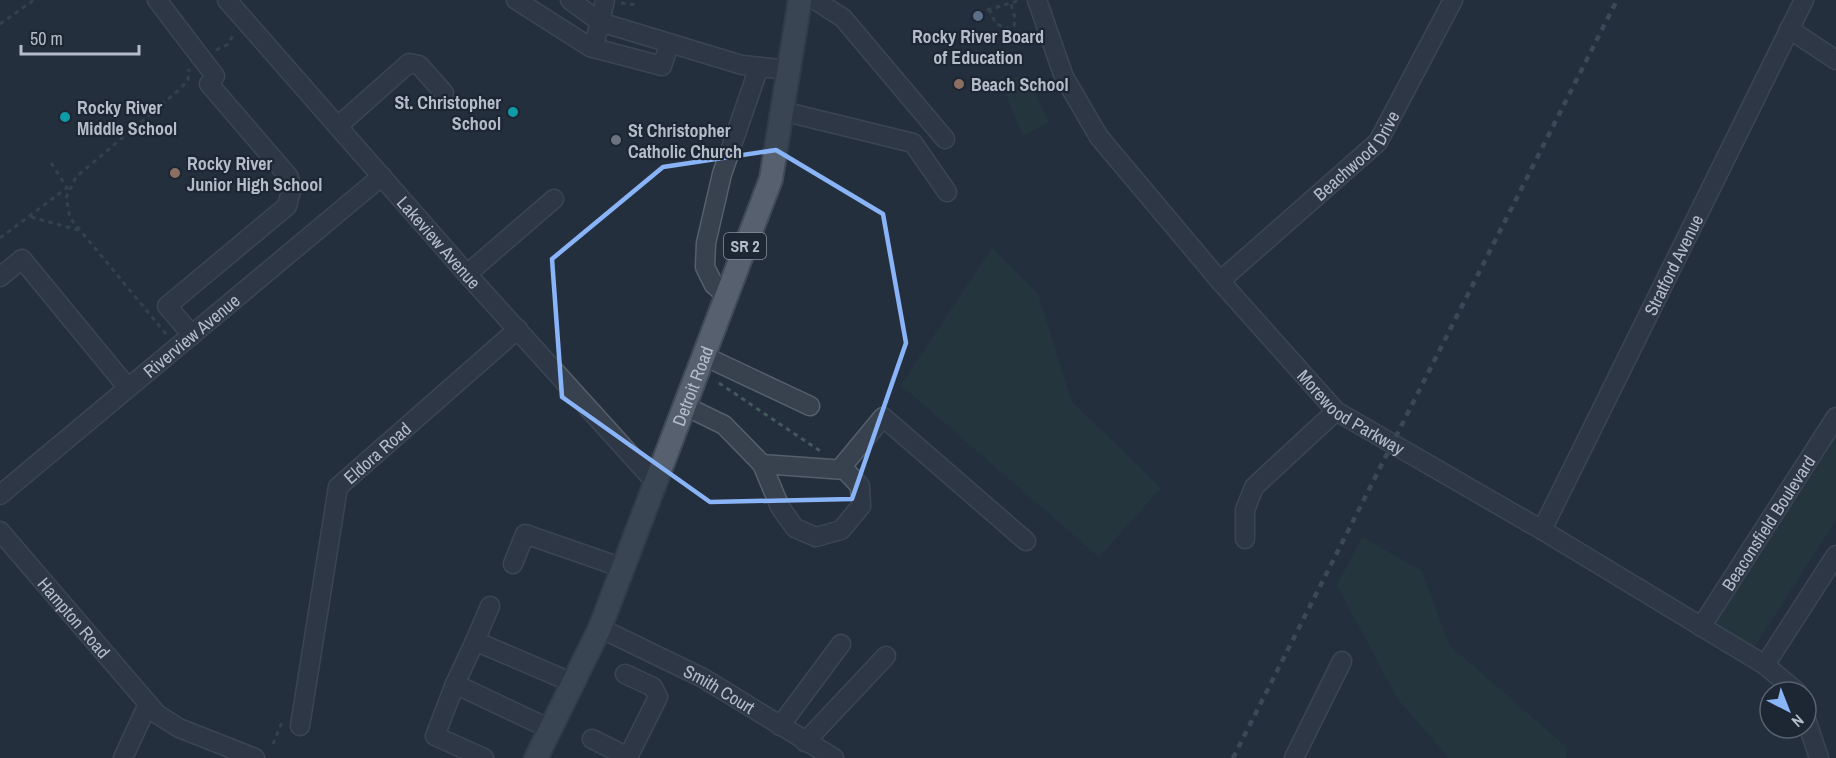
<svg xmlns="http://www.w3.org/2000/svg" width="1836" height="758" viewBox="0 0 1836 758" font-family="'Archivo Narrow',sans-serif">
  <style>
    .green { fill: #263c3f }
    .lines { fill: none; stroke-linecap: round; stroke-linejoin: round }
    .minor-casing { stroke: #565f6c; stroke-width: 21 }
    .major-casing { stroke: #414a57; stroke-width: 26 }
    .path { stroke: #44595c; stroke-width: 3; stroke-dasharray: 4.5 4.5; stroke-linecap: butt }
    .minor { stroke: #38414e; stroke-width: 18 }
    .major { stroke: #56606e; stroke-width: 22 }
    .rail { stroke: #5a6575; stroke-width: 4.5; stroke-dasharray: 6 6; stroke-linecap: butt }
    .marked { fill: none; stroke: #8ab4f8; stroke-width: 4.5; stroke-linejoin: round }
    .service-dot { fill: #5c6f8a; stroke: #1d2633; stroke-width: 2 }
    .education-dot { fill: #8d6e63; stroke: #1d2633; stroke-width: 2 }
    .culture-dot { fill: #0f9aa8; stroke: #1d2633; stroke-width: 2 }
    .worship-dot { fill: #6b7280; stroke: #1d2633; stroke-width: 2 }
    .labels { text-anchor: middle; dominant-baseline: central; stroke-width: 4.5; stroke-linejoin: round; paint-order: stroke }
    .shield { fill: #1d2633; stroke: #878f9c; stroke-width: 1.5 }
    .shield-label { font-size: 16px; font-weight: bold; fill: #b4bcc9 }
    .poi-label { font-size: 18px; font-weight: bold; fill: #b4bcc9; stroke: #1d2633; text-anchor: start }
    .street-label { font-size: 18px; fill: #b4bcc9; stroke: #1d2633 }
  </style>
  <rect width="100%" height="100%" fill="#242f3e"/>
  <path class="green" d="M1026,74L1049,122L1023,136L1000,81Z
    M992,248L1038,294L1072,402L1161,488L1099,557L901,385Z
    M1836,430V520L1753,649L1712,621Z
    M1362,537L1422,571L1449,645L1565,746L1567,758H1449L1397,698L1337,585Z"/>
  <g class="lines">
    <defs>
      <g id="minor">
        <path d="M157,0L215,76"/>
        <path id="s1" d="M227,0L467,274L656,483"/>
        <path d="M516,0L590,47L662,66L669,45"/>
        <path d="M570,0L600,22L605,0"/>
        <path d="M815,0L843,18L945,139"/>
        <path id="s2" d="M1037,0L1064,77L1099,137L1220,281L1336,411L1542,530L1765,665L1797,692"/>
        <path d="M1789,29L1836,60"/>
        <path d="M593,48L600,22L742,65L789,70"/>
        <path d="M782,111L913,143L947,192"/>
        <path d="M338,126L409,63L419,65L444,93"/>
        <path d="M467,274L554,199"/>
        <path d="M0,277L22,259L128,388"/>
        <path id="s3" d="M1220,281L1378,142L1453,0"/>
        <path d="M727,296L714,285L705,267L706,243L722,174L759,67"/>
        <path d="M192,335L167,306L287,206L291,191L289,177L209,84"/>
        <path d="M704,356L810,406"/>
        <path d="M685,406L724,425L762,464L780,507L795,528L816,537L841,530L861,506L860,486L845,470L762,464"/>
        <path d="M840,469L883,417L1026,541"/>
        <path id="s4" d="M0,495L382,176"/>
        <path id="s5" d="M1542,530L1804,0"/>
        <path id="s6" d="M0,531L157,714L179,728L255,758"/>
        <path d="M1245,539V510L1254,487L1336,411"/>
        <path d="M513,564L525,534L623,568"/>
        <path d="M490,606L475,641L573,683"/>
        <path id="s7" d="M1701,627L1836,417"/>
        <path id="s8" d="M600,628L703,678L834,758"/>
        <path d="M475,641L455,684L550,729"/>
        <path d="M1765,665L1836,555"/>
        <path d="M455,684L435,736L484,758"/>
        <path d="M1806,719L1819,758"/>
        <path id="s9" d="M300,726L338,487L518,329"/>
        <path d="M780,726L841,644"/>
        <path d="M592,739L628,757L658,697L653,687L625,674"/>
        <path d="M805,742L886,656"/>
        <path d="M123,758L148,704"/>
        <path d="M1294,758L1342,661"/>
      </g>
      <g id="major">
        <path id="s10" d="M536,758L600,628L771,179L800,0"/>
      </g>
    </defs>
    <use href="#minor" class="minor-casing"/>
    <use href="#major" class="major-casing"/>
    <path class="path" d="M621,3L637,5
      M989,9L996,24L1009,29L1014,26L1015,18L1010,0
      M987,10L1021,0
      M0,24L34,0
      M216,50L227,45L234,34
      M51,163L68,189
      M31,217L78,230
      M0,238L68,187
      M166,334L70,218L66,198L76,177L180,89L188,80L189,69
      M719,383L820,451
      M273,744L283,720"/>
    <use href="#minor" class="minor"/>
    <use href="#major" class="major"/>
    <path class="rail" d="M1233,758L1617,0"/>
  </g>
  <path d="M0 0H1836V758H0ZM776,150L883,214L906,343L852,499L710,502L562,397L552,259L663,167Z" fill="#242f3e" fill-opacity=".55" fill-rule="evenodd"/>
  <path class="marked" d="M776,150L883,214L906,343L852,499L710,502L562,397L552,259L663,167Z"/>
  <circle class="service-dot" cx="978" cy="16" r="6"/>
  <g class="education-dot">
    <circle cx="959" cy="84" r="6"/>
    <circle cx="175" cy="173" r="6"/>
  </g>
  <g class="culture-dot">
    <circle cx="513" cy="112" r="6"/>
    <circle cx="65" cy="117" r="6"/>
  </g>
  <circle class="worship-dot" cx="616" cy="140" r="6"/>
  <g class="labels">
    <rect class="shield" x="724" y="233" width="42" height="26" rx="4.5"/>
    <g class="shield-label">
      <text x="745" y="246">SR 2</text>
    </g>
    <g class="poi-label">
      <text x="978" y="36" text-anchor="middle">Rocky River Board<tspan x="978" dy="21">of Education</tspan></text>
      <text x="971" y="84">Beach School</text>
      <text x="501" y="102" text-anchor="end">St. Christopher<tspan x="501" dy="21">School</tspan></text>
      <text x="77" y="107">Rocky River<tspan x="77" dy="21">Middle School</tspan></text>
      <text x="628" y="130">St Christopher<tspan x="628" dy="21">Catholic Church</tspan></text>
      <text x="187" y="163">Rocky River<tspan x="187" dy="21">Junior High School</tspan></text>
    </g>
    <g class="street-label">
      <text stroke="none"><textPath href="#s3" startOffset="186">Beachwood Drive</textPath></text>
      <text stroke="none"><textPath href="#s1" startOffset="322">Lakeview Avenue</textPath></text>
      <text stroke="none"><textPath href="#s5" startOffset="296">Stratford Avenue</textPath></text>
      <text stroke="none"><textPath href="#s4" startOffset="249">Riverview Avenue</textPath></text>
      <text stroke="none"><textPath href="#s10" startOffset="404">Detroit Road</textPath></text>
      <text stroke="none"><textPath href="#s2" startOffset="526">Morewood Parkway</textPath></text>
      <text stroke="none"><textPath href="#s9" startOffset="294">Eldora Road</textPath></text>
      <text stroke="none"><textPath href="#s7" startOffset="124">Beaconsfield Boulevard</textPath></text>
      <text stroke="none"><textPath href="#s6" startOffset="114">Hampton Road</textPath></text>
      <text stroke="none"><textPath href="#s8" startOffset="134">Smith Court</textPath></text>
    </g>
  </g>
  <g transform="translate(1788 710) rotate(138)"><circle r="28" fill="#1d2633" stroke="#59626f" stroke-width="1.5"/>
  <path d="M0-4.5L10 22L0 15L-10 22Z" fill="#8ab4f8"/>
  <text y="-9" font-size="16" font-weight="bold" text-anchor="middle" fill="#b4bcc9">N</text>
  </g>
  <path d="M21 45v9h118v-9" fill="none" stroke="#b4bcc9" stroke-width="3"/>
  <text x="30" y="45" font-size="18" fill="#b4bcc9" stroke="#1d2633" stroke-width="4.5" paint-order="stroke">50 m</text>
</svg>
